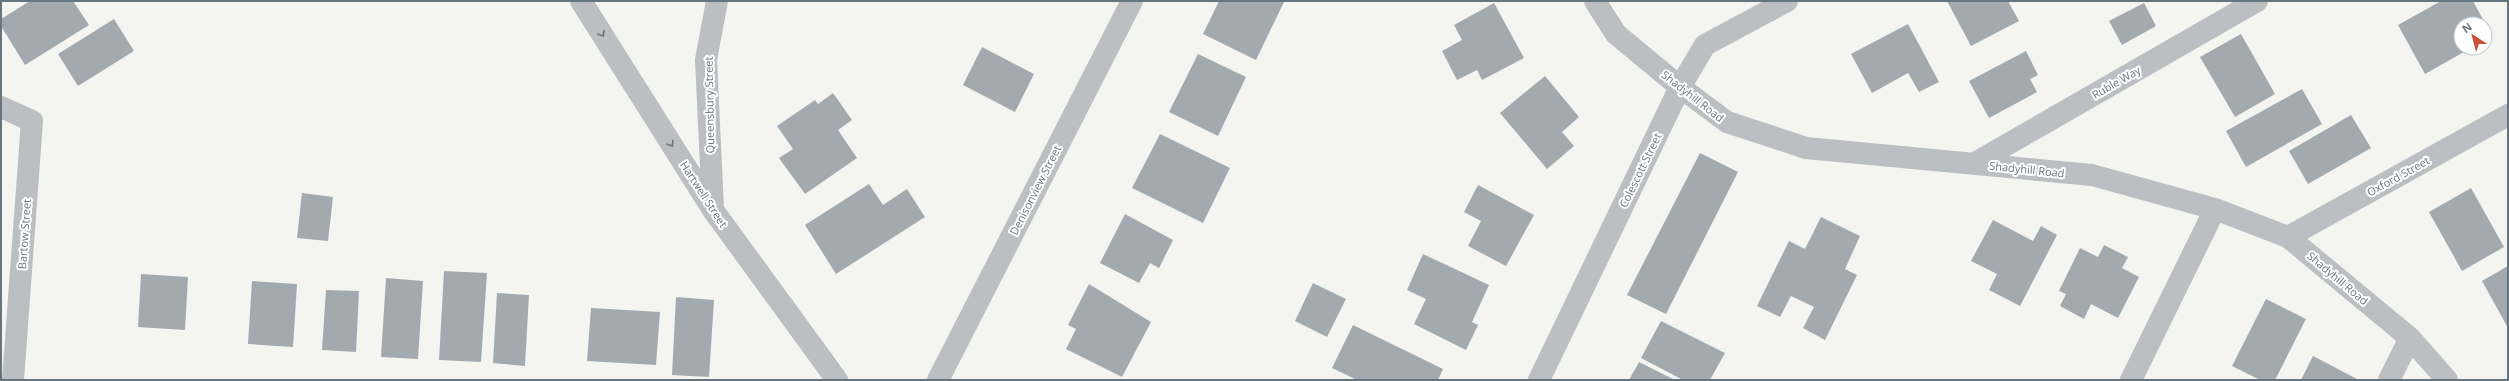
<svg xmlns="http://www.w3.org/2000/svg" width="2509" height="381" viewBox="0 0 2509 381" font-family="'Open Sans',sans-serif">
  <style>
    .building { fill: #a3aaaf }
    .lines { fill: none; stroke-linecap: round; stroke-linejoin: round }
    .minor { stroke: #bbbfc2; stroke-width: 22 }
    .oneway { stroke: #67757e }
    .labels { text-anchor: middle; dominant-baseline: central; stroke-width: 4; stroke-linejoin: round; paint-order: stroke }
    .street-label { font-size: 11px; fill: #67757e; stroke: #fff }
  </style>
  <rect width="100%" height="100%" fill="#f4f4f1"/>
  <path class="building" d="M30,1H73L89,25L25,65L1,26V19Z
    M1219,1L1284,2L1256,60L1203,34Z
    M1947,1H2008L2019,21L1971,46Z
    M2441,1H2473L2492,36L2485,40V24H2461V48H2471L2425,74L2398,25Z
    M1494,3L1524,58L1482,80L1477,70L1457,80L1442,51L1462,40L1454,25Z
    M2144,3L2156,26L2122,45L2109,21Z
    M114,19L134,51L78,86L58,54Z
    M1908,24L1939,82L1919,92L1908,73L1872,93L1851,54Z
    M2241,34L2275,94L2235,117L2200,57Z
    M982,47L1034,74L1015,112L963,85Z
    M2026,51L2038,75L2030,79L2037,92L1989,118L1969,81Z
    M1198,54L1246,77L1218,136L1169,112Z
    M1545,76L1579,117L1562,132L1574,146L1547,169L1500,113Z
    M2302,89L2322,124L2246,167L2226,131Z
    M833,93L852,120L838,130L857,158L805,194L779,158L793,149L777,126L815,100L818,104Z
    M2351,115L2371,148L2308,184L2289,151Z
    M1160,134L1230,168L1203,223L1132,188Z
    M1700,153L1738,172L1666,314L1627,295Z
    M869,184L883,205L907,189L925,217L836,274L805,225Z
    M1478,185L1534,215L1506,266L1468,246L1481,221L1464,212Z
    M2471,188L2504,247L2462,271L2429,212Z
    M302,193L333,197L328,241L297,238Z
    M1125,214L1173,240L1159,268L1150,263L1139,283L1100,263Z
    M1821,217L1860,236L1845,269L1857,275L1825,340L1803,328L1814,307L1791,296L1780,317L1757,306L1789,241L1805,249Z
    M1993,220L2033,241L2041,226L2057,235L2020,306L1989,290L1997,274L1971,261Z
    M2104,245L2128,257L2122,268L2139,277L2118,318L2091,304L2084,319L2060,306L2066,294L2059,291L2080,248L2098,257Z
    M1423,254L1489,285L1472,322L1478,325L1466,350L1414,324L1426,299L1407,290Z
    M2508,266V328L2482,281Z
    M444,271L487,273L481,362L439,360Z
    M141,274L188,277L185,330L138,327Z
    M386,278L423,281L418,359L381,357Z
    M252,281L297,284L293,347L248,344Z
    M1313,283L1346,299L1327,337L1295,321Z
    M1089,284L1151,322L1122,377L1066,349L1076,329L1068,325Z
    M326,290L359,291L356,352L322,350Z
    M497,293L529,295L525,366L493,363Z
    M676,297L714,300L709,377L672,375Z
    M2266,299L2306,319L2275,380H2260L2232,366Z
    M591,308L660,312L656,365L587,361Z
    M1661,321L1725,353L1710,380H1683L1641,358Z
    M1353,325L1443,369L1438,380H1357L1332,368Z
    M2313,356L2359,380H2301Z
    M1639,362L1675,380H1629Z"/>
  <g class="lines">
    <path class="minor" d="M581,1L713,210L837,380
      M1595,1L1616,34L1680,87L1727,122L1806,148L2092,175L2215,209L2288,237L2410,338L2447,380
      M1,107L32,121L13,380
      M1975,163L2257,1
      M713,209L706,60L717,1
      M2288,237L2508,115
      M938,380L1132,1
      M1539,380L1680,87L1705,45L1787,1
      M2131,380L2215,209
      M2389,380L2410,338"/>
  </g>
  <defs><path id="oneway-chevron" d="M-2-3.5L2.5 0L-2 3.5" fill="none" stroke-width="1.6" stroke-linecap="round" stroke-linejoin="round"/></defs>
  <g class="oneway">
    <use href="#oneway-chevron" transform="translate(602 34) rotate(58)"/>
    <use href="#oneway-chevron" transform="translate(671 144) rotate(58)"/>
  </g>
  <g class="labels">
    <g class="street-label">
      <text transform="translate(2116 82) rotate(-30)">Ruble Way</text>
      <text transform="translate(1693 96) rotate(38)">Shadyhill Road</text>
      <text transform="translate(709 105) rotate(-91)">Queensbury Street</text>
      <text transform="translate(2027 169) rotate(6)">Shadyhill Road</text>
      <text transform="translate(1640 170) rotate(-64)">Colescott Street</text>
      <text transform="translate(2398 176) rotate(-29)">Oxford Street</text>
      <text transform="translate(1035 190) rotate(-63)">Denisonview Street</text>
      <text transform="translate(704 194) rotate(57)">Hartwell Street</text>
      <text transform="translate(24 234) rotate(-86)">Bartow Street</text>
      <text transform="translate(2338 278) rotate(40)">Shadyhill Road</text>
    </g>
  </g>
  <rect width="2509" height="381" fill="none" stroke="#67757e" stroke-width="4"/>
  <g transform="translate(2473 36) rotate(324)"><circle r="19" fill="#ffffff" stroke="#c2c8cb"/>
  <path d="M0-3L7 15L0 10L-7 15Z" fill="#cb503a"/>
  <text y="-6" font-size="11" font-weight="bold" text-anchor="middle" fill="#67757e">N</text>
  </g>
</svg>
